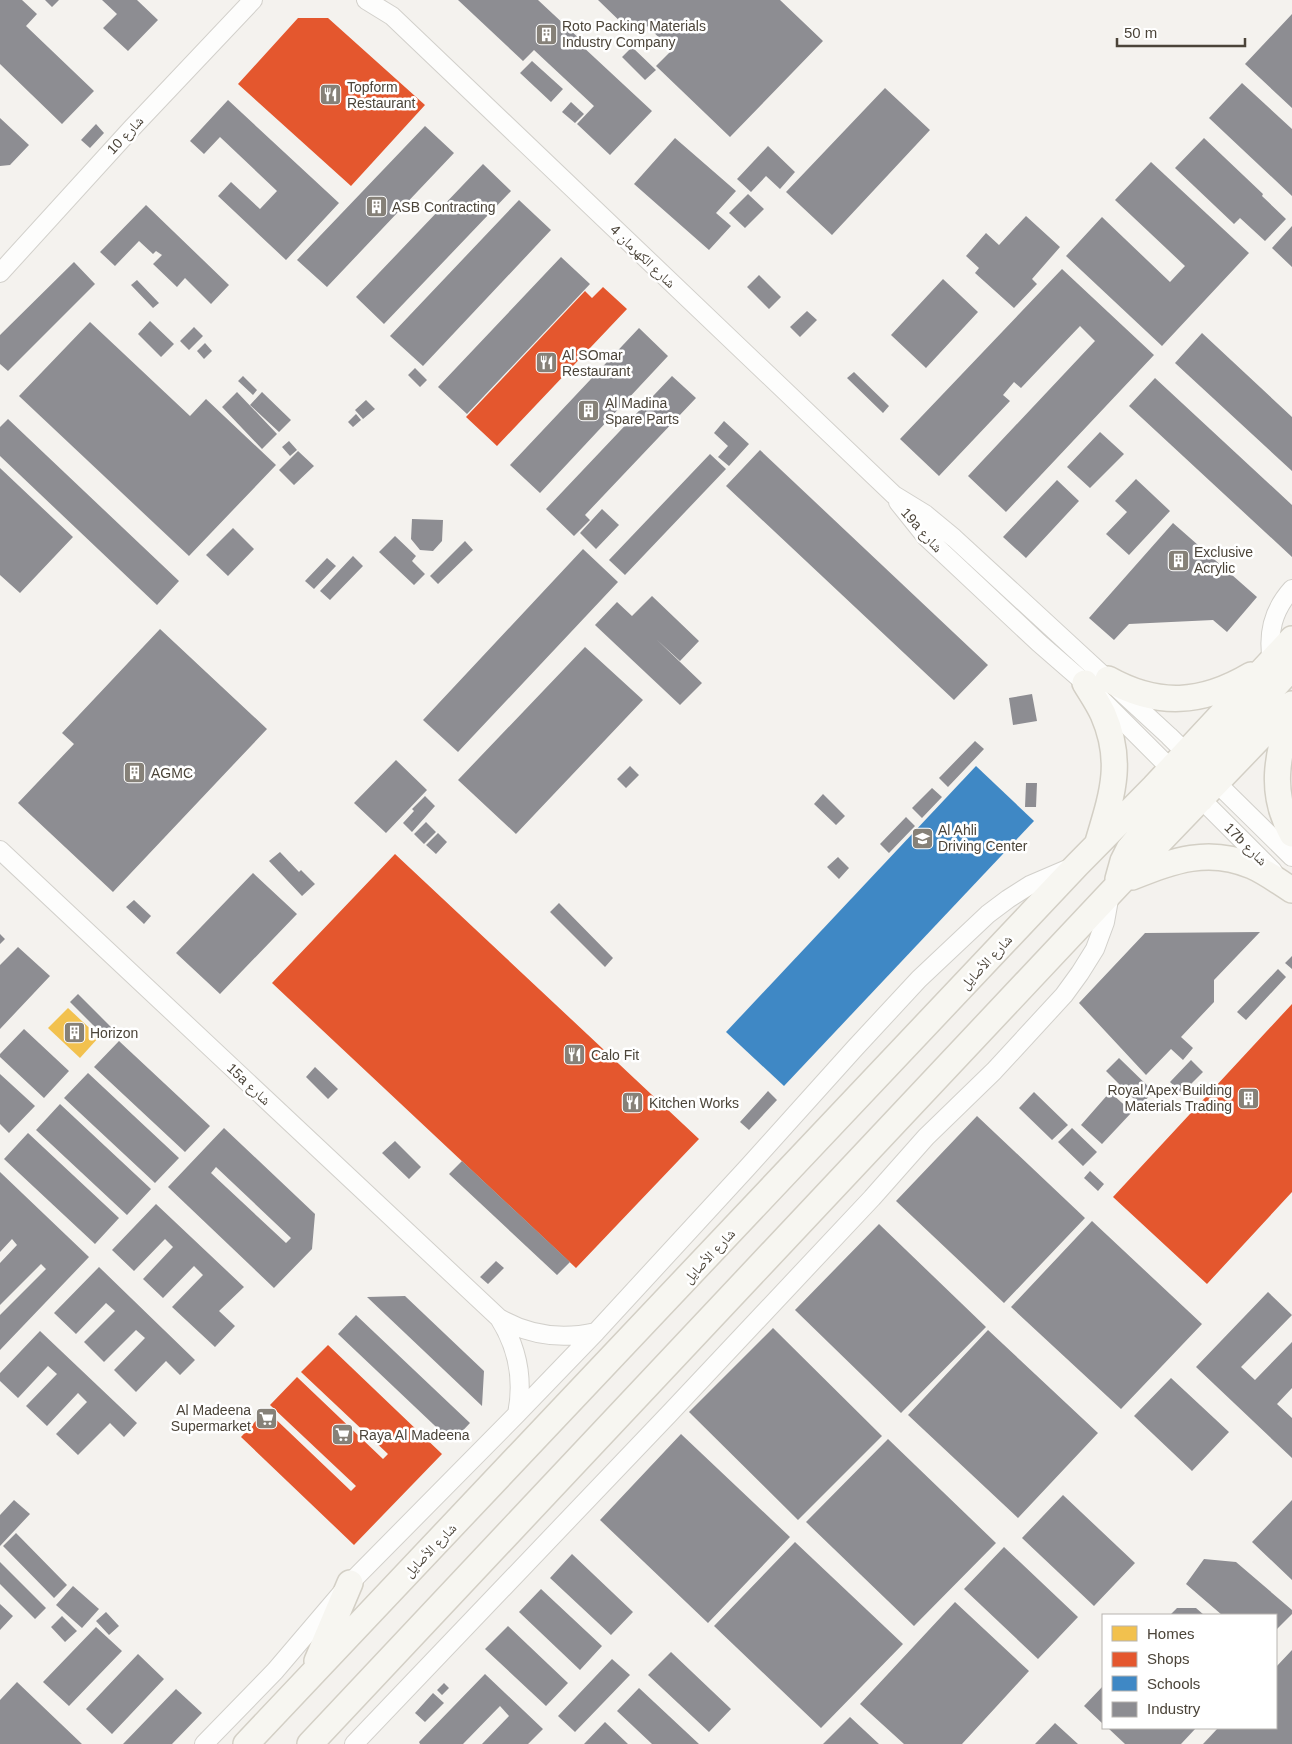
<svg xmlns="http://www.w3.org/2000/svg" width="1292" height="1744" viewBox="0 0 1292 1744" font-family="Helvetica,'Noto Naskh Arabic',sans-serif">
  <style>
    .homes { fill: #f2c14e }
    .shops { fill: #e4572e }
    .schools { fill: #3f88c5 }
    .industry { fill: #8d8d92; fill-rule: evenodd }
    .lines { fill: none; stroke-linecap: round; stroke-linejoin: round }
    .minor-casing { stroke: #d2d0cb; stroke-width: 20 }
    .secondary-casing { stroke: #d3cfc5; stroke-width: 28 }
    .minor { stroke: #fdfdfc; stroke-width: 18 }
    .secondary { stroke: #f7f6f1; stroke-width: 25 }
    .labels { text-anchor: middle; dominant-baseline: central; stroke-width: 5; stroke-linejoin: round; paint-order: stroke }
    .poi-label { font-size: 14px; fill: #4b4439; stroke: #fff; text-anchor: start }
    .street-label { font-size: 14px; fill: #4b4439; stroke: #fff }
  </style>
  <rect width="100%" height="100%" fill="#f4f2ee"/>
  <path class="homes" d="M68,1008L99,1037L80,1058L48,1028Z"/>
  <path class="shops" d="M298,18H328L425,105L351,186L238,84Z
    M603,287L627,309L497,446L466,417L585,291L592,298Z
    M395,854L699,1139L576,1268L272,983Z
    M1292,1004V1192L1207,1284L1113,1197Z
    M328,1345L442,1454L354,1545L241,1437L266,1410L351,1491L356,1486L270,1405L297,1377L383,1459L388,1454L301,1372Z"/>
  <path class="schools" d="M976,766L1034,821L784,1086L726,1032Z"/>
  <path class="industry" d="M0,0H22L37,14L26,26L94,91L62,124L0,64Z
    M45,0H59L52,7Z
    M102,0H137L158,20L128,51L103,28L117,14Z
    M458,0H538L583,42L581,45L652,111L610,155L577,124L594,106L534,50L523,61Z
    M598,0H780L823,41L730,137L656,66L672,50L647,26L643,31L636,24L629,30Z
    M1292,14V108L1245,64Z
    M632,47L656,70L645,80L622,57Z
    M532,61L563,89L551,102L520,73Z
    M1242,83L1292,129V196L1209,118Z
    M885,88L930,130L832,235L786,192Z
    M228,100L339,203L286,260L218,196L231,182L260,209L277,191L220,137L204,154L190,141Z
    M571,102L584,114L575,123L562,112Z
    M0,118L29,145L10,165L0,166Z
    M96,124L104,133L90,148L81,140Z
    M425,126L454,153L327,287L297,260Z
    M675,138L736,191L716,213L731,226L709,250L634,184Z
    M1204,138L1263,194L1262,196L1286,219L1265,241L1240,218L1234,224L1175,168Z
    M768,146L795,172L780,189L766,176L751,192L737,179Z
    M1151,162L1249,253L1162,346L1066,256L1102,217L1170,282L1185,266L1115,200Z
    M483,164L511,191L384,324L356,297Z
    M748,194L764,209L745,228L729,213Z
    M519,200L551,230L423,366L390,336Z
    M146,205L229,285L211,304L185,278L177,287L153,264L162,255L156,251L153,254L139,241L115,266L100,252Z
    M1026,216L1060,247L1032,279L1037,284L1014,308L975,273L979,268L966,256L986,233L999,245Z
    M1292,226V267L1272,248Z
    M561,257L590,284L467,414L438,387Z
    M74,262L95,284L8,371L0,364V335Z
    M1062,269L1154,355L1006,512L968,476L1095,341L1080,326L1021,388L1014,382L1003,395L1010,401L939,476L900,439Z
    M759,275L781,297L769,309L747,287Z
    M943,279L978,312L926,368L891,335Z
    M137,280L159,303L153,308L131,285Z
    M807,311L817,320L800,337L790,327Z
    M150,321L174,344L161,357L138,334Z
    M90,322L190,416L206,399L276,465L189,556L19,396Z
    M194,327L203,336L189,350L180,341Z
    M639,328L668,356L540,493L510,465Z
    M1202,333L1292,417V471L1175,363Z
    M205,343L212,351L204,359L197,351Z
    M415,368L427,380L420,387L408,375Z
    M854,372L889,406L883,413L847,378Z
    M243,376L257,390L253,395L238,381Z
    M672,376L696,398L585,515L590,520L574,536L546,509Z
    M1155,378L1292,505V557L1129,406Z
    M237,392L277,434L262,449L222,407Z
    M262,392L291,420L279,432L250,405Z
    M366,400L375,409L363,419L355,410Z
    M356,414L361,420L353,427L348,422Z
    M8,419L179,581L157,605L0,456V427Z
    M724,421L749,444L729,466L718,457L728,446L714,433Z
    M1100,432L1124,454L1090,488L1067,467Z
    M289,441L297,450L290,456L282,447Z
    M760,450L988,665L954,700L726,486Z
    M298,451L314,466L294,485L279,470Z
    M710,454L726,469L625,575L609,560Z
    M0,468L73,537L20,593L0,575Z
    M1136,479L1170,511L1129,555L1106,534L1127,512L1115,501Z
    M1057,480L1079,501L1026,558L1003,537Z
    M602,509L619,525L596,549L580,533Z
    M412,519L443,520L442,541L433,551L420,550L411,539Z
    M1173,523L1257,597L1227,632L1213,620L1129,624L1114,640L1089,618Z
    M233,528L254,549L228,576L206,555Z
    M395,536L416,556L412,561L425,574L414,585L379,552Z
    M465,541L473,550L438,584L430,576Z
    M583,549L618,582L458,752L423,720Z
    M353,556L363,566L330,600L320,591Z
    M327,558L336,566L314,589L305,581Z
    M652,596L699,641L680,661L656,639L702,683L680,705L595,625L617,602L632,616Z
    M160,629L267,729L113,892L18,803L74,744L62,733Z
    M585,647L643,700L516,834L458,780Z
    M1032,694L1037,721L1013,725L1009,698Z
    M975,741L984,749L948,787L939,778Z
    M396,760L427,790L386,833L354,803Z
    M630,766L639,775L626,788L617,779Z
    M1026,783H1037L1036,807H1025Z
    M932,788L942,797L922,818L912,808Z
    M823,794L845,816L836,825L814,804Z
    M425,796L435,806L412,832L403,823L414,811L412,809Z
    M906,817L915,826L889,853L880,844Z
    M426,822L436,832L424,844L414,834Z
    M438,833L447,842L436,854L426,845Z
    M280,852L299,872L301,870L315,884L302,896L269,861Z
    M838,857L849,868L839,879L827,867Z
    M253,873L297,914L220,994L176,953Z
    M134,900L151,916L144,924L126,907Z
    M559,903L613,958L605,967L550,912Z
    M1260,932L1214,980V1002L1181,1037L1193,1048L1183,1060L1171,1049L1146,1075L1079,1003L1145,933Z
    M0,934L5,939L0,944Z
    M18,947L50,976L0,1029V965Z
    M1292,956V969L1285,963Z
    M1278,969L1286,977L1246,1020L1237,1012Z
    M78,994L115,1031L107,1039L70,1002Z
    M24,1029L69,1071L44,1098L0,1057V1054Z
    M119,1041L210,1126L185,1152L94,1067Z
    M1119,1058L1154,1092L1140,1105L1106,1071Z
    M1191,1060L1203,1072L1182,1093L1170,1082Z
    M315,1067L338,1089L328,1099L306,1077Z
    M88,1073L179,1158L155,1183L64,1098Z
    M0,1074L35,1106L9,1133L0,1124Z
    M768,1091L777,1100L749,1130L740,1122Z
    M1034,1092L1068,1125L1052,1140L1019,1108Z
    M1110,1092L1132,1112L1102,1144L1081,1125Z
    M60,1104L151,1189L127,1215L36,1130Z
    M977,1116L1085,1218L1004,1303L896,1201Z
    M224,1128L315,1214L312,1249L274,1288L168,1187ZM216,1167L291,1238L286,1243L211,1173Z
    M1072,1128L1097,1152L1083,1166L1058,1142Z
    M28,1133L119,1218L95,1244L4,1159Z
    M395,1141L421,1167L409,1179L382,1153Z
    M462,1161L570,1262L557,1275L449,1174Z
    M1090,1171L1104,1184L1098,1191L1084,1178Z
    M0,1172L89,1257L0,1350V1315L46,1269L41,1264L0,1305V1263L17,1245L12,1239L0,1252Z
    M156,1204L244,1287L219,1311L235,1326L215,1347L172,1307L203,1275L194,1266L163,1298L143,1279L173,1247L165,1239L134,1271L112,1250Z
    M1092,1221L1202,1324L1121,1409L1011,1307Z
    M879,1224L986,1327L901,1413L795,1310Z
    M496,1261L504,1268L488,1284L480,1277Z
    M99,1267L195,1360L180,1375L166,1361L136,1392L114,1370L145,1338L136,1330L104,1362L84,1342L115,1311L106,1303L76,1334L54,1313Z
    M1268,1292L1292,1315L1241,1367L1255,1380L1292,1342V1388L1277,1404L1292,1418V1458L1196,1367Z
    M405,1296L484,1371L482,1406L367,1297Z
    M356,1315L470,1423L452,1442L338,1334Z
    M773,1328L882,1436L798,1520L689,1412Z
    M988,1330L1098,1433L1018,1518L908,1415Z
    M40,1331L137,1423L124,1437L110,1423L78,1455L56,1434L87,1402L78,1393L47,1426L26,1406L57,1374L48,1366L18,1398L0,1381V1373Z
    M1171,1378L1229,1432L1192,1471L1134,1416Z
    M681,1434L790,1537L708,1623L600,1520Z
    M888,1439L996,1543L914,1626L806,1522Z
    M1063,1495L1135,1563L1094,1606L1022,1538Z
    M14,1500L30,1514L0,1546V1515Z
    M1292,1500V1580L1252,1542Z
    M16,1533L67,1585L54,1598L3,1546Z
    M795,1542L903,1644L821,1728L714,1626Z
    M1004,1547L1078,1617L1038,1659L964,1589Z
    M572,1554L633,1612L611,1635L550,1578Z
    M1204,1559L1236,1562L1292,1610V1614L1276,1630V1615H1222L1186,1584Z
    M0,1562L46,1608L35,1619L0,1584Z
    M73,1586L99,1609L82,1628L56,1605Z
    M541,1589L602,1646L580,1670L519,1612Z
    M955,1602L1029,1671L962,1744H904L860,1704Z
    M0,1604L13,1616L0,1630Z
    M1177,1608H1196L1204,1615H1170Z
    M106,1612L119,1626L109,1635L96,1621Z
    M62,1616L77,1631L65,1642L51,1627Z
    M508,1626L568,1683L546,1706L485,1649Z
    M96,1627L122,1651L69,1706L43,1682Z
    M1292,1650V1744H1203L1218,1728H1276V1667Z
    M671,1652L731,1709L709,1732L648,1675Z
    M138,1654L164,1679L112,1734L86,1709Z
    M612,1659L630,1675L575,1732L558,1716Z
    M485,1674L543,1729L528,1744H482L509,1716L500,1706L463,1744H420L419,1742Z
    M17,1682L82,1744H0V1700Z
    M444,1683L449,1688L442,1695L437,1690Z
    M1103,1686V1724L1084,1706Z
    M639,1688L699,1744H652L617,1711Z
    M176,1689L202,1713L172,1744H123Z
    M433,1693L444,1703L425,1722L415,1713Z
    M850,1717L879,1744H823Z
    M605,1722L628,1744H584Z
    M1055,1723L1078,1744H1035Z
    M1108,1728H1196L1181,1744H1125Z"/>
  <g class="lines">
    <defs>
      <path id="minor" d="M366,0L392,16L894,495L925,514L954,538L1169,736L1292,857
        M0,273L132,128L253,0
        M898,502L926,537L1039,643L1085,683L1273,871
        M1272,661C1267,633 1273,610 1292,589
        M0,850L499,1318C530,1336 561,1340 596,1332
        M499,1318C518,1348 524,1379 517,1414
        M204,1744L275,1671L350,1583L517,1414L596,1332L747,1168L855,1048L919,979L988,914L1008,899L1030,885L1072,867
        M354,1744L669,1414L872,1198L926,1137L994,1071L1064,995L1080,973L1095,949L1105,922L1110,894"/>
      <path id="secondary" d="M1108,679C1158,707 1202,704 1251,675
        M1085,683C1091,693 1098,703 1103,714C1124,762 1112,795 1098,842
        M1292,706C1279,753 1267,789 1292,834
        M1201,799L1198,787L1199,780L1210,758L1292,667
        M1132,877C1173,861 1208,847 1252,866C1266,872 1279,882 1292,890
        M1118,879L1123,861L1129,849L1185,783L1190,772L1188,757
        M317,1661L350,1583
        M246,1744L1077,865L1154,787L1292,639
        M310,1744L1117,886L1292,704"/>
    </defs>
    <use href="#minor" class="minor-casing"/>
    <use href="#secondary" class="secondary-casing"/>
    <use href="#minor" class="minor"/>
    <use href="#secondary" class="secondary"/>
  </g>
  <defs>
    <symbol id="building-square" viewBox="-11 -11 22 22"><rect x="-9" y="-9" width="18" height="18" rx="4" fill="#868178" stroke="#fff"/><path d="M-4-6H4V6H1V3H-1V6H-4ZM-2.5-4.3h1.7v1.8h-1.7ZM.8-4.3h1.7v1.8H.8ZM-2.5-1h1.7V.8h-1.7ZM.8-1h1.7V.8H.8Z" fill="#fff"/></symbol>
    <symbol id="restaurant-square" viewBox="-11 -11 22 22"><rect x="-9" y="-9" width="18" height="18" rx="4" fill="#868178" stroke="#fff"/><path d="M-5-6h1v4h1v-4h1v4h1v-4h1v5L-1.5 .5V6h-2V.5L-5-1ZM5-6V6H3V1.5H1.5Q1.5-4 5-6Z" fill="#fff"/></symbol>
    <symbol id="school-square" viewBox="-11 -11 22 22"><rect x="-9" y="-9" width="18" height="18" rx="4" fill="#868178" stroke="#fff"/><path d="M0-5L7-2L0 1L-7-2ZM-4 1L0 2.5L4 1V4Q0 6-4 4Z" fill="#fff"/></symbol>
    <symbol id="supermarket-square" viewBox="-11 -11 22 22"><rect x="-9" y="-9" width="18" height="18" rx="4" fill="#868178" stroke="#fff"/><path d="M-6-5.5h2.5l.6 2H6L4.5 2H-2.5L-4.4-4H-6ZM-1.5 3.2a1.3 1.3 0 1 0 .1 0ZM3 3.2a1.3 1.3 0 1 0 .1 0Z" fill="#fff"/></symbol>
  </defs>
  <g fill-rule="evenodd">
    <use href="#building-square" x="534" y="22" width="25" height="25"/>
    <use href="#restaurant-square" x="318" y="82" width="25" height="25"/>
    <use href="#building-square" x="364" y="194" width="25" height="25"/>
    <use href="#restaurant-square" x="534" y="350" width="25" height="25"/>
    <use href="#building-square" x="576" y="398" width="25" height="25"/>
    <use href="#building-square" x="1166" y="548" width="25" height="25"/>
    <use href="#building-square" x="122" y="760" width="25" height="25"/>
    <use href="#school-square" x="910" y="826" width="25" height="25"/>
    <use href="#building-square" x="62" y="1020" width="25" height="25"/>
    <use href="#restaurant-square" x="562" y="1042" width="25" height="25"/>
    <use href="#building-square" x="1236" y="1086" width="25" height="25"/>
    <use href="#restaurant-square" x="620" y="1090" width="25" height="25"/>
    <use href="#supermarket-square" x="254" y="1406" width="25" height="25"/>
    <use href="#supermarket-square" x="330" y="1422" width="25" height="25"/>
  </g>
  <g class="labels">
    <g class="poi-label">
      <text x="562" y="26">Roto Packing Materials<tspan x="562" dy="16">Industry Company</tspan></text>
      <text x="347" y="87">Topform<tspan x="347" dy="16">Restaurant</tspan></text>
      <text x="392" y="207">ASB Contracting</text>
      <text x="562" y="355">Al SOmar<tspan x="562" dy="16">Restaurant</tspan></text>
      <text x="605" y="403">Al Madina<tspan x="605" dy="16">Spare Parts</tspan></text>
      <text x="1194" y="552">Exclusive<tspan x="1194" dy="16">Acrylic</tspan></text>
      <text x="151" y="773">AGMC</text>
      <text x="938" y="830">Al Ahli<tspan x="938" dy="16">Driving Center</tspan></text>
      <text x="90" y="1033">Horizon</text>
      <text x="591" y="1055">Calo Fit</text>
      <text x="1232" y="1090" text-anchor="end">Royal Apex Building<tspan x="1232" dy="16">Materials Trading</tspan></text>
      <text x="649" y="1103">Kitchen Works</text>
      <text x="251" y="1410" text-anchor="end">Al Madeena<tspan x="251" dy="16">Supermarket</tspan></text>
      <text x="359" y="1435">Raya Al Madeena</text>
    </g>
    <g class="street-label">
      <text transform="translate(125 135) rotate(-47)">شارع 10</text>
      <text transform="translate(643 256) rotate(44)">شارع الكهرمان 4</text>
      <text transform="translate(922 530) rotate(48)">19a شارع</text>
      <text transform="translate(1246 844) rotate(45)">17b شارع</text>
      <text transform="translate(986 962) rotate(-47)">شارع الأصايل</text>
      <text transform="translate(249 1084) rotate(43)">15a شارع</text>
      <text transform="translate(709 1256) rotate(-47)">شارع الأصايل</text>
      <text transform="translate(430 1550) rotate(-46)">شارع الأصايل</text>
    </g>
  </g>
  <rect x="1102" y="1614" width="175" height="115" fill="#ffffff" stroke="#b7b4b0"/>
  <rect x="1112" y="1626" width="25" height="15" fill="#f2c14e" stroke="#b7b4b0"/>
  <text x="1147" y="1639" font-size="15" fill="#4b4439">Homes</text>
  <rect x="1112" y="1652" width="25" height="15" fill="#e4572e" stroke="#b7b4b0"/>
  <text x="1147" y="1664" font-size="15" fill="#4b4439">Shops</text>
  <rect x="1112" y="1676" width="25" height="15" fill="#3f88c5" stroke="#b7b4b0"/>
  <text x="1147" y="1689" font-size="15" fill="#4b4439">Schools</text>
  <rect x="1112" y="1702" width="25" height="15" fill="#8d8d92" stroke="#b7b4b0"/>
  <text x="1147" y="1714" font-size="15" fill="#4b4439">Industry</text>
  <path d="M1117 38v8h128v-8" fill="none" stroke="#4b4439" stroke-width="2.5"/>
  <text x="1124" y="38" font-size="15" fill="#4b4439" stroke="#ffffff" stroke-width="4" paint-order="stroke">50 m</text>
</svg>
